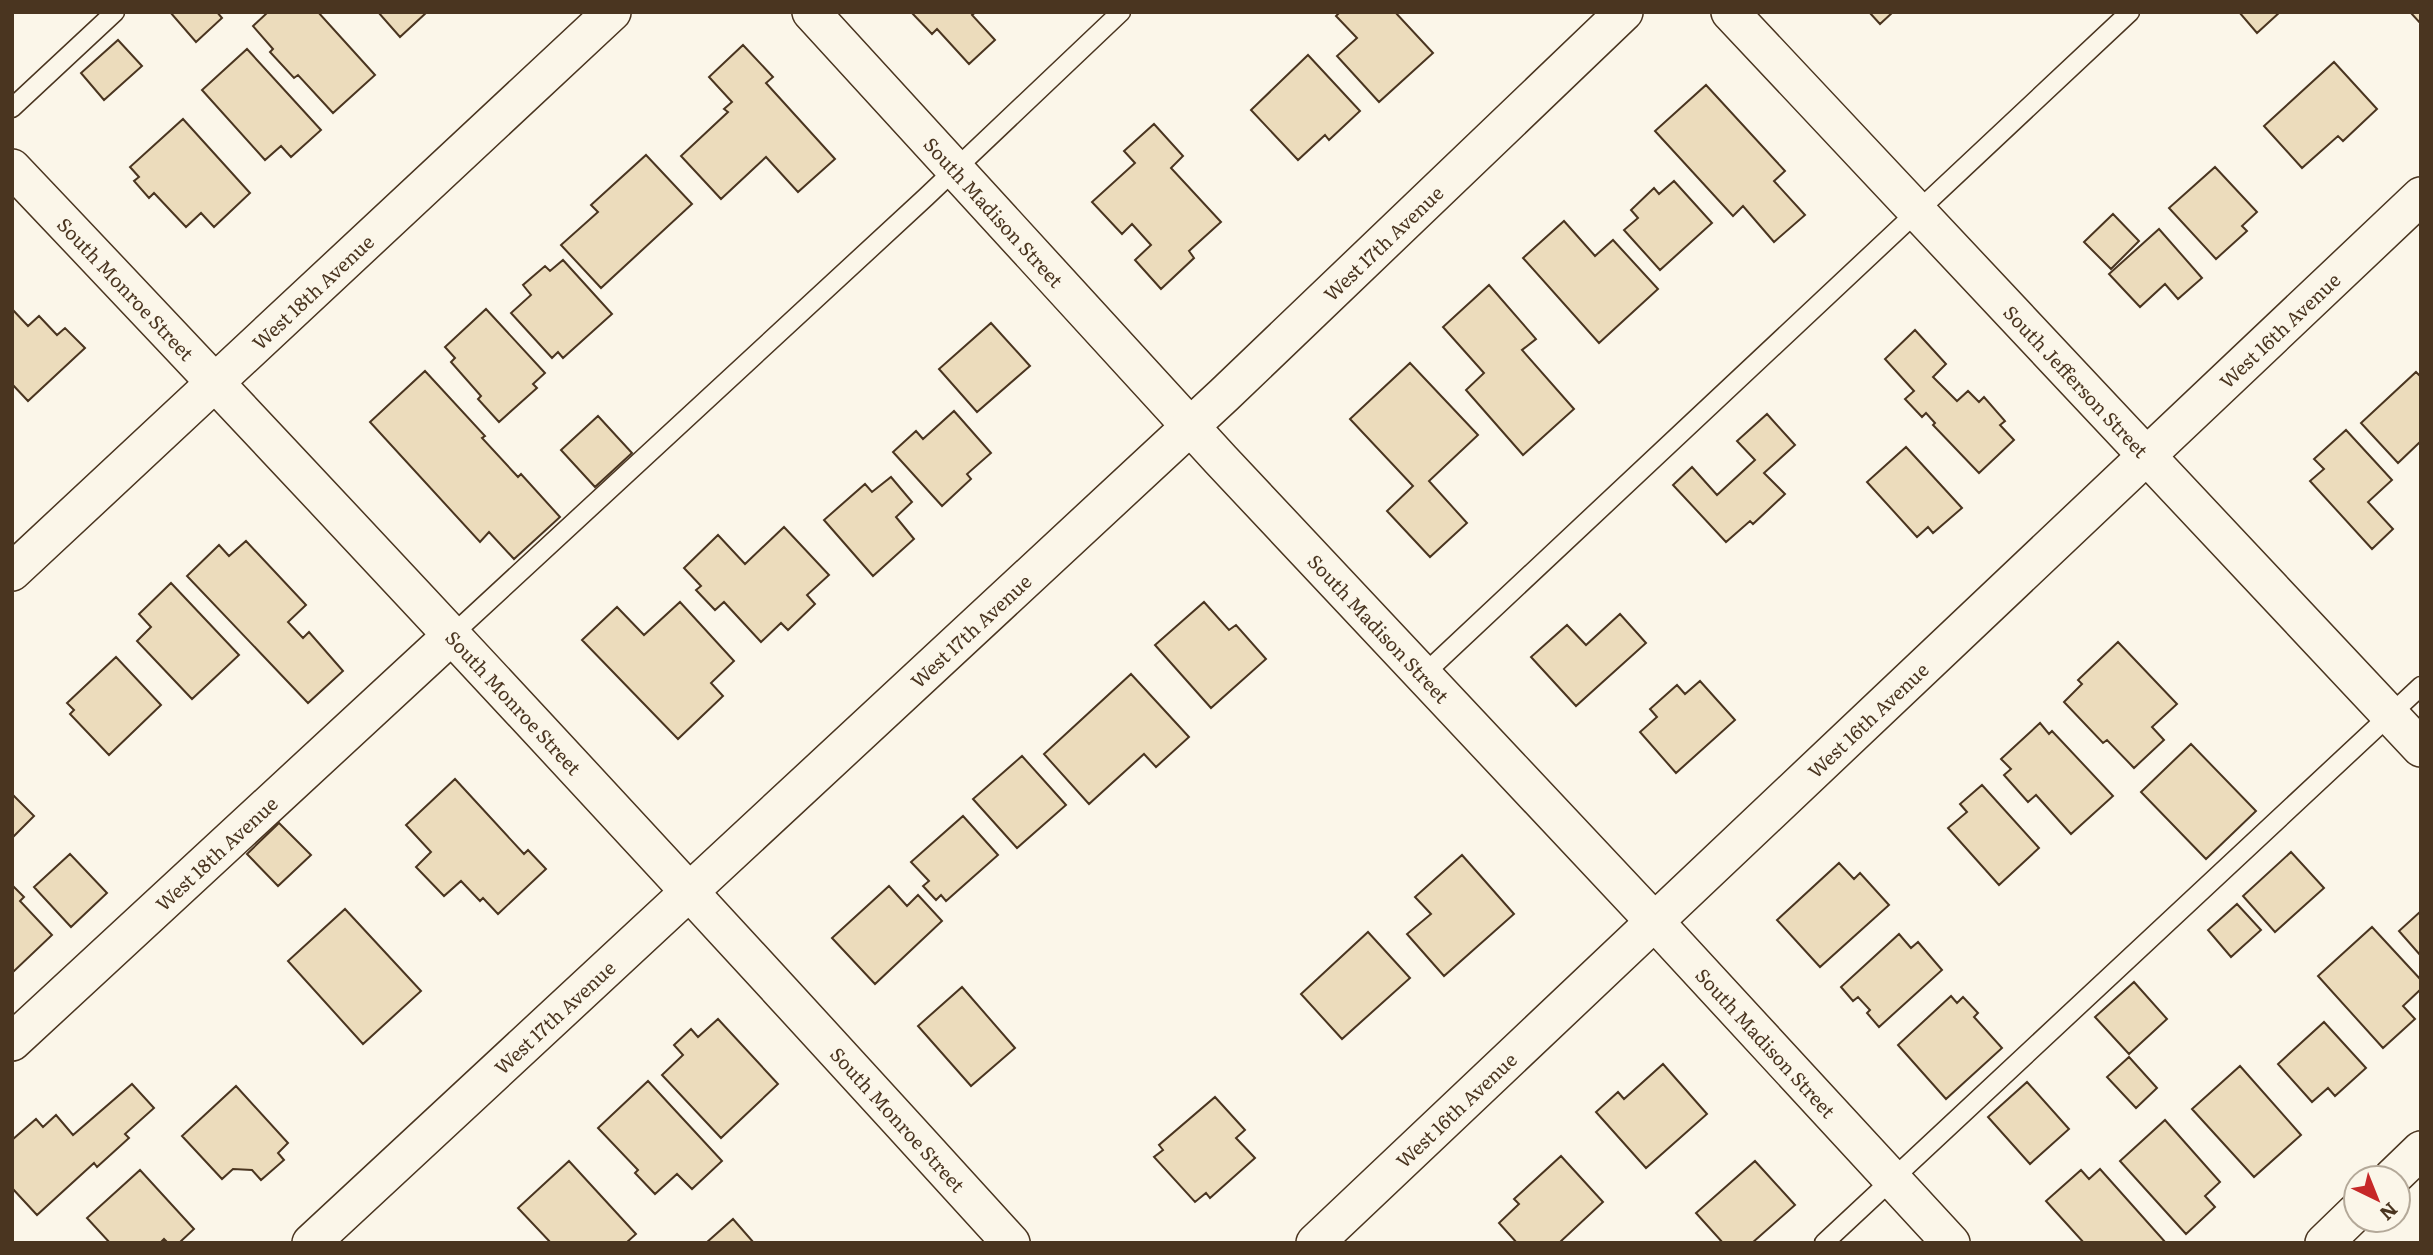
<svg xmlns="http://www.w3.org/2000/svg" width="2433" height="1255" viewBox="0 0 2433 1255" font-family="Literata,serif">
  <style>
    .building { fill: #ecdcbc; stroke: #4a3520; stroke-width: 2 }
    .lines { fill: none; stroke-linecap: round; stroke-linejoin: round }
    .service-casing { stroke: #4a3520; stroke-width: 21 }
    .minor-casing { stroke: #4a3520; stroke-width: 40 }
    .service { stroke: #fbf6e9; stroke-width: 18 }
    .minor { stroke: #fbf6e9; stroke-width: 37 }
    .labels { text-anchor: middle; dominant-baseline: central; stroke-width: 5; stroke-linejoin: round; paint-order: stroke }
    .street-label { font-size: 19px; fill: #4a3520; stroke: #fbf6e9 }
  </style>
  <rect width="100%" height="100%" fill="#fbf6e9"/>
  <path class="building" d="M170,12H217L222,18L196,42Z
    M268,12H318L375,75L333,113L298,75L294,78L270,52L273,49L253,26Z
    M378,12H427L400,37Z
    M911,12H976L972,15L995,40L969,64L937,29L932,34Z
    M1340,12H1395L1433,53L1379,102L1337,56L1357,38L1336,16Z
    M1869,12H1893L1880,24Z
    M2239,12H2280L2257,33Z
    M2410,12H2421V24Z
    M118,40L142,66L104,100L81,73Z
    M743,45L773,77L766,83L835,159L798,192L766,157L721,199L681,156L728,112L724,109L732,102L709,77Z
    M247,49L321,130L291,157L281,146L265,160L202,90Z
    M1308,55L1360,111L1329,140L1325,135L1298,160L1251,110Z
    M2334,62L2377,109L2343,141L2338,136L2302,168L2264,126Z
    M1706,85L1785,171L1774,181L1805,215L1774,242L1743,206L1733,216L1655,131Z
    M183,119L250,193L214,227L201,213L186,227L154,193L149,198L134,181L139,177L130,167Z
    M1154,124L1183,156L1171,168L1221,222L1189,251L1194,258L1161,289L1135,260L1151,245L1132,224L1122,234L1092,202L1135,163L1124,151Z
    M646,155L692,204L601,288L561,245L598,212L591,205Z
    M2215,167L2257,212L2242,226L2247,231L2216,259L2169,208Z
    M1674,181L1712,223L1660,270L1624,230L1638,218L1631,210L1654,188L1659,194Z
    M2113,214L2139,241L2111,269L2084,242Z
    M1564,221L1595,256L1613,240L1658,289L1599,343L1523,258Z
    M2159,229L2202,278L2178,299L2165,284L2140,307L2109,274Z
    M563,260L612,314L563,358L558,352L552,358L511,313L531,295L523,285L545,266L550,271Z
    M1489,285L1536,339L1522,350L1574,409L1523,455L1466,390L1484,373L1443,327Z
    M12,309L28,326L39,316L57,335L65,328L85,348L28,401L12,384Z
    M486,309L545,373L533,384L537,388L499,422L478,399L481,396L451,362L455,358L445,347Z
    M991,323L1030,366L977,412L939,369Z
    M1915,330L1946,364L1933,377L1957,401L1968,391L1979,402L1984,397L2005,421L2000,425L2014,440L1979,473L1933,425L1935,423L1926,413L1922,417L1905,399L1914,391L1885,359Z
    M1410,363L1478,435L1429,481L1467,523L1430,557L1387,511L1413,486L1350,419Z
    M425,371L485,436L482,438L518,477L521,474L560,517L514,559L489,532L480,542L370,422Z
    M2416,372L2421,377V441L2398,463L2361,423Z
    M954,411L991,453L967,474L971,479L942,506L893,452L916,431L923,439Z
    M1767,414L1795,445L1764,473L1785,494L1753,524L1750,521L1726,542L1673,485L1692,467L1717,495L1755,460L1737,441Z
    M598,416L632,453L595,487L561,450Z
    M2346,430L2392,480L2368,502L2393,529L2372,549L2310,481L2324,469L2314,459Z
    M1906,447L1962,508L1933,533L1928,527L1917,537L1867,482Z
    M891,477L912,502L896,517L914,539L873,576L824,520L865,484L872,492Z
    M784,527L829,575L807,595L815,604L788,630L781,623L761,642L724,602L715,610L696,590L701,586L684,568L718,535L745,564Z
    M246,541L306,605L288,622L303,638L309,632L343,671L308,703L187,576L219,545L229,556Z
    M171,583L239,655L192,699L137,641L151,627L139,614Z
    M680,602L734,661L711,683L723,696L678,739L582,640L617,607L644,635Z
    M1204,602L1229,630L1236,625L1266,659L1211,708L1155,645Z
    M1620,614L1646,643L1576,706L1531,657L1567,625L1586,645Z
    M2118,642L2177,704L2152,727L2164,740L2134,768L2107,740L2103,743L2064,702L2082,684L2078,680Z
    M116,657L161,705L109,755L70,714L74,710L67,703Z
    M1131,674L1189,737L1156,767L1144,754L1089,804L1044,754Z
    M1700,681L1735,720L1676,773L1640,732L1657,717L1650,709L1677,685L1685,694Z
    M2040,723L2049,734L2052,731L2113,796L2071,834L2036,795L2028,802L2004,775L2011,769L2001,759Z
    M2191,744L2256,811L2206,859L2141,792Z
    M1022,756L1066,805L1017,848L973,799Z
    M455,779L524,854L528,850L546,869L498,914L483,898L480,901L461,881L444,896L416,867L431,852L406,825Z
    M1982,785L2039,848L1999,885L1948,828L1967,812L1960,804Z
    M12,794L34,816L12,838Z
    M963,816L998,855L946,901L941,895L936,900L923,886L929,881L911,862Z
    M279,823L311,855L278,886L247,854Z
    M2291,852L2324,888L2275,932L2243,896Z
    M70,854L107,893L71,927L34,887Z
    M1462,855L1514,914L1444,976L1407,934L1431,914L1415,897Z
    M1839,863L1854,879L1860,873L1889,905L1820,967L1777,920Z
    M12,885L24,897L20,901L52,935L12,973Z
    M889,886L907,906L918,895L942,921L875,984L832,938Z
    M2237,904L2261,930L2231,957L2208,930Z
    M345,909L421,991L363,1044L288,961Z
    M2421,911V956L2399,931Z
    M2372,927L2421,980V989L2403,1006L2415,1019L2383,1048L2318,976Z
    M1368,932L1410,978L1342,1039L1301,994Z
    M1899,934L1911,948L1918,942L1942,970L1879,1027L1867,1013L1870,1010L1858,997L1853,1001L1841,987Z
    M2134,982L2167,1019L2129,1054L2095,1017Z
    M962,987L1015,1048L971,1086L918,1026Z
    M1951,996L1957,1003L1963,997L1978,1013L1974,1017L2002,1048L1946,1099L1898,1045Z
    M718,1019L778,1084L721,1138L662,1075L683,1055L674,1045L691,1029L698,1037Z
    M2324,1022L2366,1068L2335,1096L2328,1088L2312,1102L2278,1064Z
    M2129,1057L2157,1088L2136,1108L2107,1077Z
    M1663,1064L1707,1114L1646,1168L1596,1112L1618,1092L1624,1099Z
    M2240,1066L2301,1135L2254,1177L2192,1109Z
    M648,1081L722,1161L692,1189L677,1174L655,1194L635,1173L638,1170L598,1128Z
    M2027,1082L2069,1129L2030,1164L1988,1117Z
    M132,1084L154,1108L125,1134L129,1138L97,1167L94,1163L37,1215L12,1188V1140L36,1119L43,1127L56,1115L73,1135Z
    M236,1086L288,1143L278,1153L284,1160L261,1180L252,1170L233,1169L222,1179L182,1136Z
    M1215,1097L1245,1130L1236,1138L1255,1158L1210,1198L1206,1193L1195,1202L1154,1157L1163,1150L1159,1145Z
    M2165,1120L2220,1182L2205,1196L2215,1207L2186,1234L2120,1161Z
    M1561,1156L1603,1202L1559,1243H1517L1499,1223L1519,1204L1514,1199Z
    M569,1161L636,1234L626,1243H551L518,1208Z
    M1755,1161L1795,1205L1752,1243H1723L1696,1213Z
    M2100,1169L2166,1243H2084L2046,1201L2081,1170L2089,1179Z
    M140,1170L194,1229L179,1243H168L164,1239L160,1243H110L87,1218Z
    M733,1219L754,1243H706Z"/>
  <g class="lines">
    <defs>
      <path id="service" d="M12,108L115,12
        M452,635L926,197L1121,12
        M1423,675L2130,12
        M1824,1243L2421,686"/>
      <g id="minor">
        <path id="s1" d="M811,12L1221,460L1654,921L1951,1243"/>
        <path id="s2" d="M1730,12L2421,748"/>
        <path id="s3" d="M12,168C349,523 682,881 1011,1243"/>
        <path id="s4" d="M12,572L612,12"/>
        <path id="s5" d="M12,1042L452,635"/>
        <path d="M2392,1178L2421,1150"/>
        <path id="s6" d="M311,1243L1224,395L1624,12"/>
        <path id="s7" d="M1315,1243L2421,196"/>
        <path d="M2324,1243L2356,1212"/>
      </g>
    </defs>
    <use href="#service" class="service-casing"/>
    <use href="#minor" class="minor-casing"/>
    <use href="#service" class="service"/>
    <use href="#minor" class="minor"/>
  </g>
  <g class="labels">
    <g class="street-label">
      <text stroke="none"><textPath href="#s1" startOffset="271">South Madison Street</textPath></text>
      <text stroke="none"><textPath href="#s6" startOffset="1466">West 17th Avenue</textPath></text>
      <text stroke="none"><textPath href="#s3" startOffset="166">South Monroe Street</textPath></text>
      <text stroke="none"><textPath href="#s4" startOffset="411">West 18th Avenue</textPath></text>
      <text stroke="none"><textPath href="#s7" startOffset="1328">West 16th Avenue</textPath></text>
      <text stroke="none"><textPath href="#s2" startOffset="506">South Jefferson Street</textPath></text>
      <text stroke="none"><textPath href="#s1" startOffset="838">South Madison Street</textPath></text>
      <text stroke="none"><textPath href="#s6" startOffset="900">West 17th Avenue</textPath></text>
      <text stroke="none"><textPath href="#s3" startOffset="733">South Monroe Street</textPath></text>
      <text stroke="none"><textPath href="#s7" startOffset="761">West 16th Avenue</textPath></text>
      <text stroke="none"><textPath href="#s5" startOffset="278">West 18th Avenue</textPath></text>
      <text stroke="none"><textPath href="#s6" startOffset="332">West 17th Avenue</textPath></text>
      <text stroke="none"><textPath href="#s1" startOffset="1405">South Madison Street</textPath></text>
      <text stroke="none"><textPath href="#s7" startOffset="194">West 16th Avenue</textPath></text>
      <text stroke="none"><textPath href="#s3" startOffset="1300">South Monroe Street</textPath></text>
    </g>
  </g>
  <rect width="2433" height="1255" fill="none" stroke="#4a3520" stroke-width="28"/>
  <g transform="translate(2377 1199) rotate(137)"><circle r="33" fill="#fbf6e9" stroke="#b4a999" stroke-width="2"/>
  <path d="M0-5L12 26L0 18L-12 26Z" fill="#c62828"/>
  <text y="-10" font-size="19" font-weight="bold" text-anchor="middle" fill="#4a3520">N</text>
  </g>
</svg>
